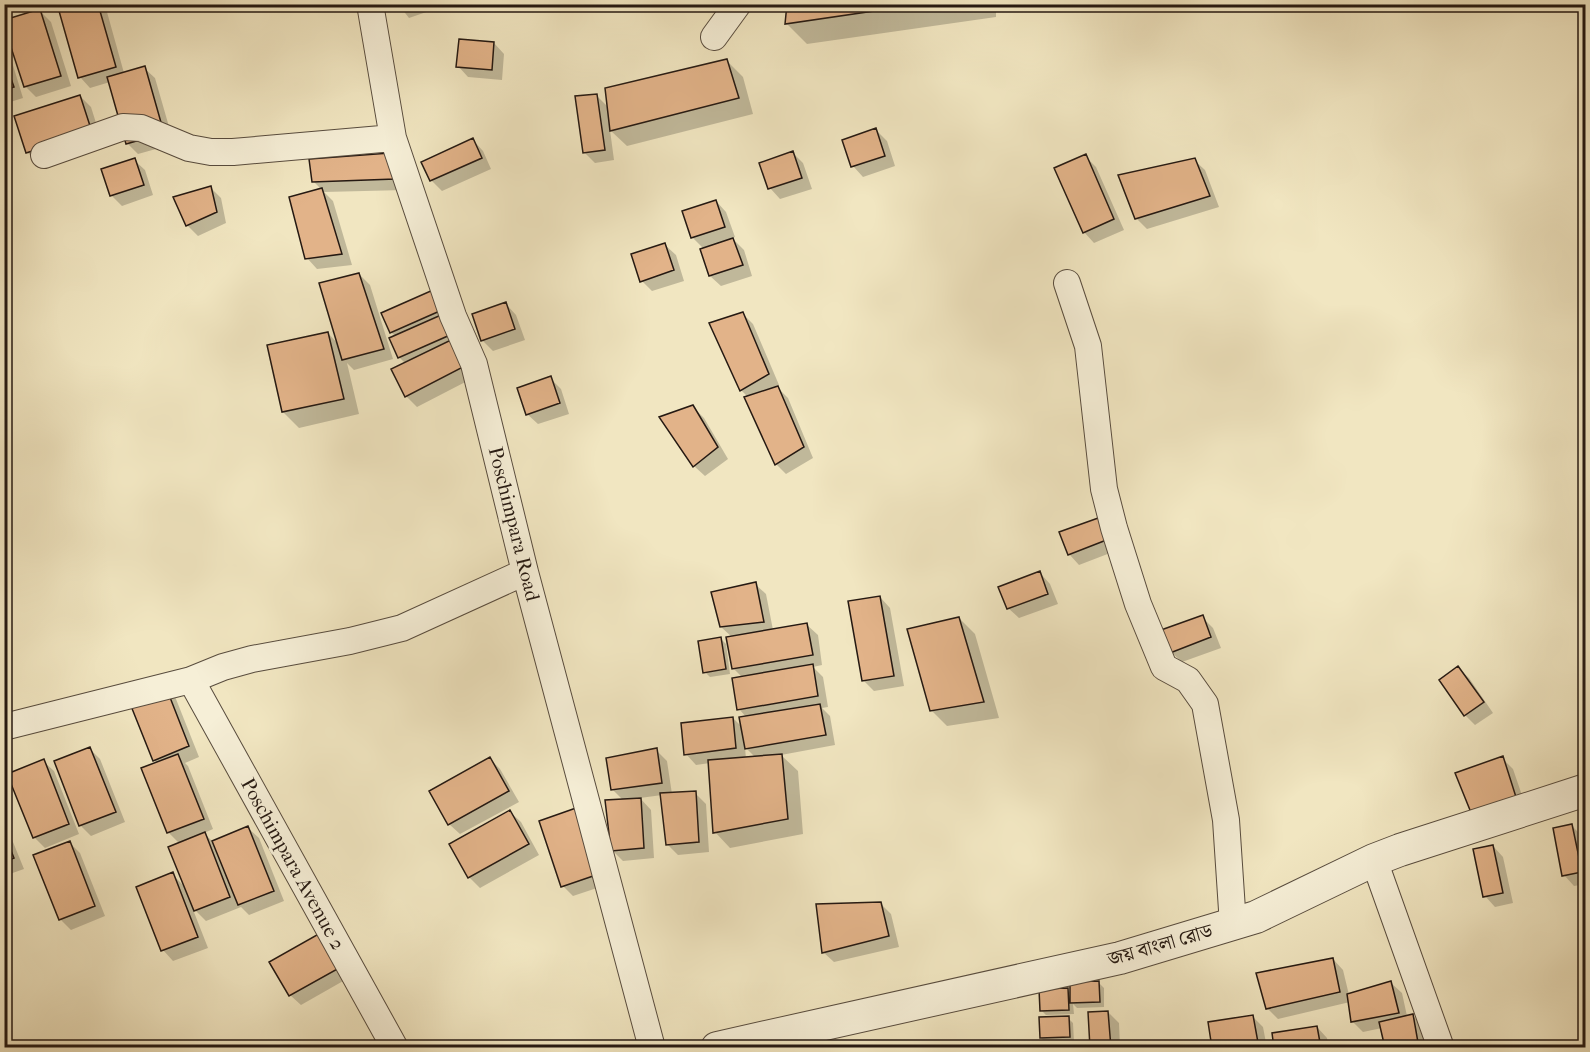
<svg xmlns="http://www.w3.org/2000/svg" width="1590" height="1052" viewBox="0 0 1590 1052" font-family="'IM FELL French Canon','Noto Serif Bengali',serif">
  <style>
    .shadow { fill: #0003; fill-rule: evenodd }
    .building { fill: #e2b389; stroke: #251912; stroke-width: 1.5 }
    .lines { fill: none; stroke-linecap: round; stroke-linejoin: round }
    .minor-casing { stroke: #584c3e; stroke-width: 28 }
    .tertiary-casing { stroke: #584c3e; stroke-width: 34 }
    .minor { stroke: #f6efd7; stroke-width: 26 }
    .tertiary { stroke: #f6efd7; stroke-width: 32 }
    .labels { text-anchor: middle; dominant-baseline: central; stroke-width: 6; stroke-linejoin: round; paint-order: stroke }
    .street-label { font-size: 20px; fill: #251912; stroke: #f6efd7 }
  </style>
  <rect width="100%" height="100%" fill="#f1e6c1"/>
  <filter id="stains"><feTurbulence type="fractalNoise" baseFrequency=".00333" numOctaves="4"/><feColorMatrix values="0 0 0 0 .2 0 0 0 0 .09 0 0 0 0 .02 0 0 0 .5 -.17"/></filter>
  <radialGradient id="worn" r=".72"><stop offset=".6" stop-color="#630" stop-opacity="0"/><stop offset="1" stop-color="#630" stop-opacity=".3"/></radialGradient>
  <path class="shadow" d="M85,4H99L107,12L124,73L144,68L155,78L174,144L138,154L127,143L110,82L90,88L80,77Z
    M398,4H440L441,7L409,18Z
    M788,4H996V17L807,44L787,24Z
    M1361,4H1403V8Z
    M40,11L51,22L71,86L36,97L25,86Z
    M494,43L504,54L502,80L468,77L458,66Z
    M4,55L12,62L23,98L4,104Z
    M727,61L743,77L753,114L627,146L610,130L614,160L595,163L584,152L596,95L609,108Z
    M80,96L91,107L102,142L38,163L27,152Z
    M876,130L887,141L895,166L863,177L853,166Z
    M473,140L483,151L491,169L442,191L431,180Z
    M793,153L803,163L812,189L780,199L770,188Z
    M389,154L405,190L324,192L333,201L352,265L317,269L307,258L322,190L314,182Z
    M1085,156L1096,167L1124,230L1094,243L1084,232Z
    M134,160L145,170L153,195L122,206L111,195Z
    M1194,160L1205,170L1219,207L1147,229L1136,218Z
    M211,188L221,198L226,223L198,236L187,225Z
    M716,201L726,212L735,237L732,238L744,250L752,276L721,286L710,276L704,249L692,237Z
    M665,245L676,255L684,281L652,291L642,281Z
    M359,274L370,285L393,359L354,370L347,363L359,414L299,428L283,412L328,333L338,344Z
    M432,292L475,377L417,407L406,396L405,363L399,357L396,337L391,332Z
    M506,304L516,315L525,340L493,351L482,340Z
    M743,314L753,324L779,385L776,386L788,398L813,458L786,474L776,464L748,397L741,390L711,324Z
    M550,378L561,389L569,414L538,424L527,414Z
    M693,407L704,418L728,459L705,476L694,466Z
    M1100,519L1118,550L1079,565L1069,554Z
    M1040,573L1050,584L1058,604L1019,618L1008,608Z
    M755,584L766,594L773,630L807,625L818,635L822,665L813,667L823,677L828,707L822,708L830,716L835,745L781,755L798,771L803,834L730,848L715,832L710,763L696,765L686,754L733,718L743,728L747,718L739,709L743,678L733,668L732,637L721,627ZM745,747L756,758L746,759Z
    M880,597L890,608L904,686L874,691L864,681Z
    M1202,617L1213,628L1221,648L1182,662L1171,652Z
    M959,618L975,634L999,718L947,726L931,710Z
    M721,639L726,644L730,674L710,677L705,672Z
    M1458,668L1469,678L1493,713L1475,725L1465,715Z
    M174,694L199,757L185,763L188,766L213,829L204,833L213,842L248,828L259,838L284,901L249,915L241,907L206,921L192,907L208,948L173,961L163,950L172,874L186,888L180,844L168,832L157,763L154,760L129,697Z
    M90,749L100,759L125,822L91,836L80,825Z
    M656,750L667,761L672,794L695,793L706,804L709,852L678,855L667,844L662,795L640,798L651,810L654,858L623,861L612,850L623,800L613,790L608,759Z
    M1502,758L1513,769L1526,807L1483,825Z
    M490,759L500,769L519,802L460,834L449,824Z
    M43,761L54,771L79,834L45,848L34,837Z
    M510,812L521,822L539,855L480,888L469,877Z
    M4,820L24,869L4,876Z
    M541,822L609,884L573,896L563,886Z
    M1571,825L1582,836L1586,853V884L1574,886L1564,875Z
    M70,843L80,853L105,916L71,930L60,919Z
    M1493,846L1503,857L1513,903L1495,907L1485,896Z
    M880,903L891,914L899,947L834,962L823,952Z
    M330,929L359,972L301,1005L290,995Z
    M1333,959L1343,970L1349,995L1391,983L1402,993L1407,1016L1412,1015L1423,1026L1427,1048H1386L1382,1028L1363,1032L1352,1021L1350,1002L1278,1019L1267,1008Z
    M1099,983L1104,988V1007L1077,1008L1073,1004L1074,1014L1046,1015L1041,1010L1068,990L1071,993Z
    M1108,1012L1119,1023L1120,1048H1092Z
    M1253,1017L1263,1027L1267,1048H1213Z
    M1068,1018L1073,1023L1074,1042L1046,1043L1041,1038Z
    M1317,1027L1327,1038L1329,1048H1275Z"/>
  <path class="building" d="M80,4H98L116,67L78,78L59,11Z
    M787,4H922L785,24Z
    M40,9L61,76L24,87L4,26V20Z
    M459,39L494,42L492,70L456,67Z
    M4,59L14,87L4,90Z
    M727,59L739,98L610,131L605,88Z
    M145,66L164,133L126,144L107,77Z
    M597,94L605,150L583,153L575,96Z
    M80,95L92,132L26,153L14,116Z
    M876,128L885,156L851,167L842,140Z
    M473,138L482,158L430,181L421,162Z
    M793,151L802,178L768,189L759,163Z
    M390,153L395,179L312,182L309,159Z
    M1086,154L1114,219L1083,233L1054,168Z
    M135,158L144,185L110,196L101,169Z
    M1195,158L1210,196L1135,219L1118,175Z
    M211,186L217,212L186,226L173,197Z
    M322,188L342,254L305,259L289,197Z
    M716,200L725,227L691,238L682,211Z
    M733,238L743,265L709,276L700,249Z
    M665,243L674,270L640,282L631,254Z
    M359,273L384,349L342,360L319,283Z
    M433,290L442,310L390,333L381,313Z
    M506,302L515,329L481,341L472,314Z
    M743,312L769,374L740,391L709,323Z
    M441,315L450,335L398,358L389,338Z
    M328,332L344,399L282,412L267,345Z
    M453,339L465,366L405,397L391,369Z
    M551,376L560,403L526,415L517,388Z
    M778,386L804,447L775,465L744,397Z
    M693,405L718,447L693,467L659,417Z
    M1101,517L1109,539L1068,555L1059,532Z
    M1040,571L1048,594L1007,609L998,587Z
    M756,582L764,622L720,627L711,592Z
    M880,596L894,676L862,681L848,601Z
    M1203,615L1211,637L1170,653L1161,630Z
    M959,617L984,702L930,711L907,629Z
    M807,623L813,655L732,669L726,637Z
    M721,637L726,669L703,673L698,641Z
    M813,664L818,696L737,710L732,678Z
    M1458,666L1484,702L1464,716L1439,680Z
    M164,682L189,746L153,761L127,696Z
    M820,704L826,735L745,749L739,717Z
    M733,717L736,748L684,755L681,723Z
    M90,747L116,812L79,826L54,761Z
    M657,748L662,783L611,790L606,758Z
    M178,754L204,819L167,833L141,768Z
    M782,754L788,819L713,833L708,760Z
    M1503,756L1516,797L1472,815L1455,773Z
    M490,757L509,791L448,825L429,791Z
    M44,759L69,824L33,838L7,774Z
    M696,791L699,842L666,845L660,793Z
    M641,798L644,848L611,851L605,800Z
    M576,808L599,874L561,887L539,821Z
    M510,810L529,844L468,878L449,844Z
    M1572,824L1582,872L1562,876L1553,828Z
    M248,826L274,891L238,905L212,841Z
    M205,832L230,897L194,911L168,847Z
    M4,833L14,858L4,862Z
    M70,841L95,906L59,920L33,855Z
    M1493,845L1503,893L1483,897L1473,849Z
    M173,872L198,937L161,951L136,887Z
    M881,902L889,936L822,953L816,904Z
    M331,927L350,962L289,996L269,962Z
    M1333,958L1340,992L1266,1009L1256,973Z
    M1099,981L1100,1002L1070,1003V982Z
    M1391,981L1399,1013L1351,1022L1347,994Z
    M1068,988L1069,1010L1040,1011L1039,989Z
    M1108,1011L1111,1048H1090L1088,1012Z
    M1413,1014L1419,1048H1385L1379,1022Z
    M1253,1015L1259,1048H1212L1208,1022Z
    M1069,1016L1070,1037L1040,1038L1039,1017Z
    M1317,1026L1321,1048H1274L1272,1033Z"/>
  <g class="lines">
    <defs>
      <path id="minor" d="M370,4L393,138L453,316L474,364L525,572L652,1048
        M714,37L738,4
        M44,155L123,127L141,128L189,148L211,152H233L393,138
        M1067,283L1088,346L1104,489L1114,528L1138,604L1164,667L1188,680L1205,704L1226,820L1233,925
        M191,680L395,1048
        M4,727L191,680L223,667L252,659L350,641L402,628L525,572
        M1374,860L1441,1048"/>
      <path id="tertiary" d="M717,1048L1120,958L1256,917L1374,860L1400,850L1586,790"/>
    </defs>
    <use href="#minor" class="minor-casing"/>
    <use href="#tertiary" class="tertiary-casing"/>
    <use href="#minor" class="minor"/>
    <use href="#tertiary" class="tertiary"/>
  </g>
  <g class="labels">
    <g class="street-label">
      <text transform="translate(514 524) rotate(76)">Poschimpara Road</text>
      <text transform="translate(293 864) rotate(61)">Poschimpara Avenue 2</text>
      <text transform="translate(1160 945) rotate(-16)">জয় বাংলা রোড</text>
    </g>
  </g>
  <rect width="1590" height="1052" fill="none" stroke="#f1e6c1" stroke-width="24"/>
  <rect x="6" y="6" width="1578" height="1040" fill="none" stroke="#251912" stroke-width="3"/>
  <rect x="12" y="12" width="1566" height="1028" fill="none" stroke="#251912" stroke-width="1.5"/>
  <rect width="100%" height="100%" filter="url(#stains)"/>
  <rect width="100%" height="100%" fill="url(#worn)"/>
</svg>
